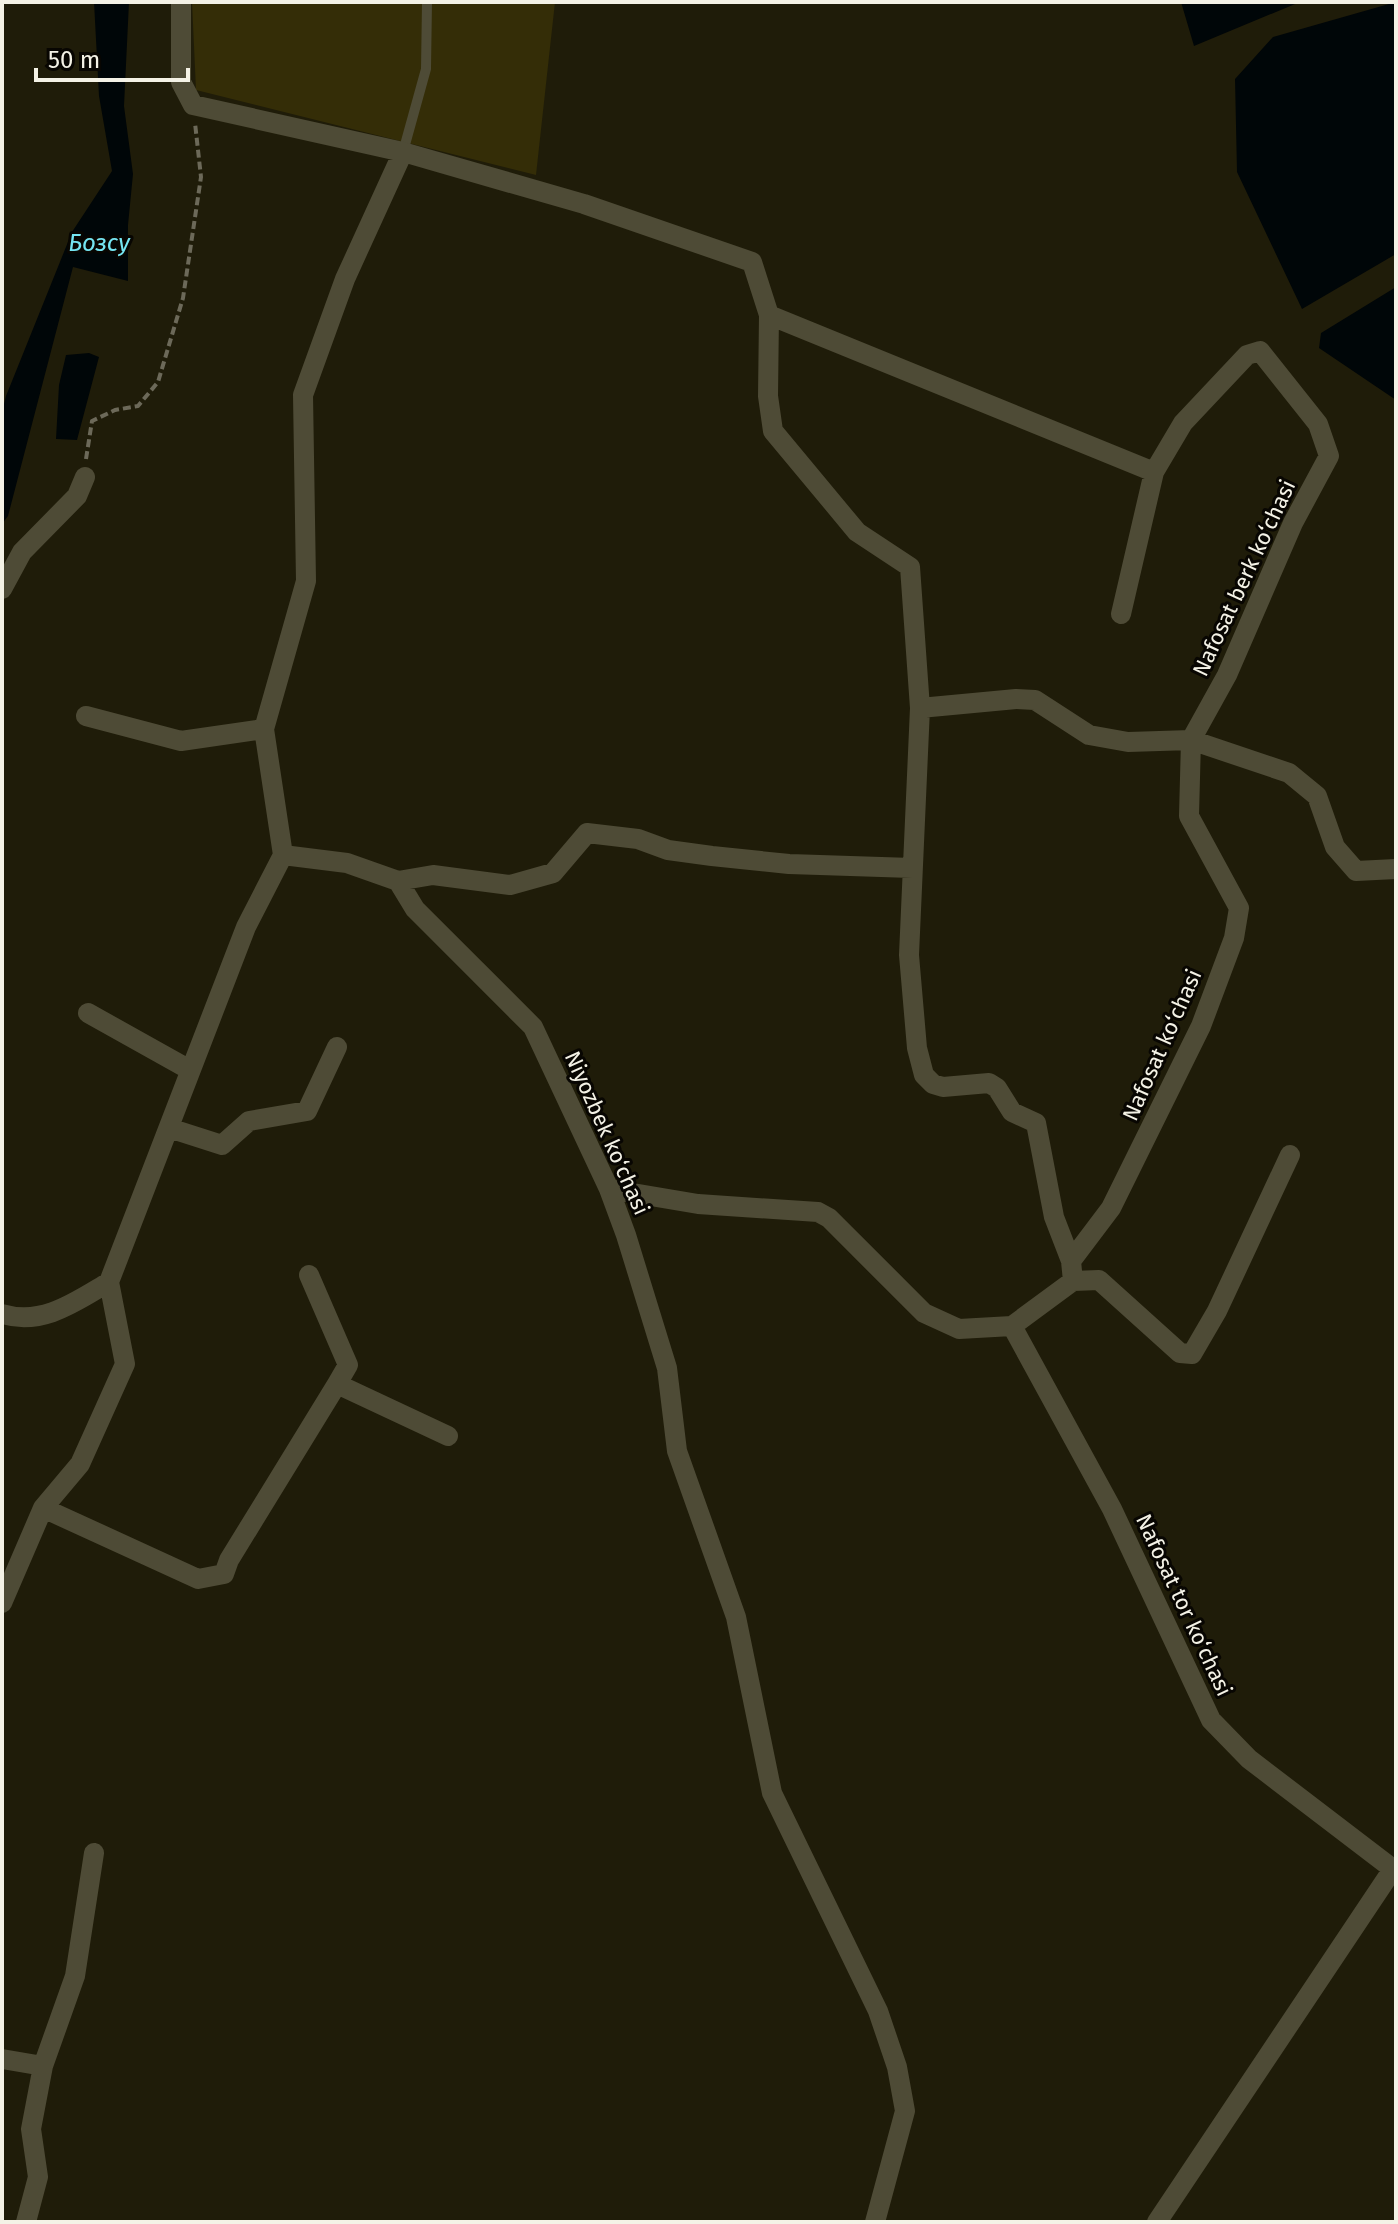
<svg xmlns="http://www.w3.org/2000/svg" width="1398" height="2224" viewBox="0 0 1398 2224" font-family="'Fira Sans',sans-serif">
  <style>
    .green { fill: #342d07 }
    .water { fill: #000608 }
    .lines { fill: none; stroke-linecap: round; stroke-linejoin: round }
    .path { stroke: #6c6959; stroke-width: 4; stroke-dasharray: 8 4; stroke-linecap: butt }
    .service { stroke: #4e4b36; stroke-width: 10 }
    .minor { stroke: #4e4b36; stroke-width: 20 }
    .labels { text-anchor: middle; dominant-baseline: central; stroke-width: 6; stroke-linejoin: round; paint-order: stroke }
    .street-label { font-size: 22px; fill: #f4f2e6; stroke: #080602 }
    .water-label { font-size: 24px; font-style: italic; fill: #75e5f2; stroke: #080602 }
  </style>
  <rect width="100%" height="100%" fill="#1f1c09"/>
  <path class="green" d="M192,2H555L536,175L196,90Z"/>
  <path class="water" d="M94,2H129L124,106L133,174L128,225V281L73,267L8,516L2,524V412L6,396L72,232L112,171L99,96Z
    M1181,2H1300L1194,46Z
    M1396,2V254L1302,309L1237,172L1235,79L1273,37Z
    M1396,287V400L1319,348L1321,333Z
    M89,353L99,357L77,440L56,439L59,385L66,355Z"/>
  <g class="lines">
    <path class="path" d="M86,459L92,421L115,410L138,406L158,382L183,298L201,177L195,123"/>
    <path class="service" d="M403,152L426,69L427,2"/>
    <path class="minor" d="M181,2V82L193,105L403,152L584,204L752,262L769,315L768,396L773,431L857,532L910,567L920,708L909,955L917,1048L924,1075L933,1084L943,1087L989,1083L997,1088L1012,1112L1036,1123L1054,1217L1071,1261L1073,1281L1012,1326
      M769,315L1154,472
      M2,589L22,552L77,496L85,477
      M920,708L1016,699L1035,700L1089,735L1128,742L1191,740L1289,773L1317,796L1335,847L1356,871L1396,869
      M86,716L181,741L264,729
      M283,855L347,863L398,881L415,909L533,1027L609,1189L626,1235L667,1368L677,1451L736,1617L772,1793L878,2011L897,2067L905,2111L875,2222
      M283,855L264,729L306,581L303,395L345,279L403,152
      M398,881L433,875L510,885L553,873L587,833L638,839L668,850L712,856L789,864L912,868
      M88,1013L190,1070
      M169,1128L222,1145L249,1121L307,1111L337,1047
      M609,1189L698,1204L818,1212L829,1218L924,1313L959,1329L1012,1326
      M1071,1261L1111,1208L1201,1026L1234,938L1239,908L1189,816L1191,740L1227,675L1293,523L1329,456L1318,424L1260,351L1247,355L1183,423L1154,472L1121,614
      M309,1275L348,1365L337,1384
      M1073,1281L1099,1280L1180,1353L1192,1354L1217,1311L1290,1155
      M2,1314C43,1326 75,1302 109,1282
      M1012,1326L1112,1509L1211,1720L1249,1759L1393,1869L1157,2222
      M43,1508L198,1579L224,1574L229,1560L337,1384L448,1436
      M2,1603L43,1508L80,1464L125,1364L109,1282L246,927L283,855
      M2,2059L43,2066
      M26,2222L38,2177L31,2129L43,2066L75,1976L94,1853"/>
  </g>
  <g class="labels">
    <g class="street-label">
      <text transform="translate(1244 578) rotate(-65)">Nafosat berk ko‘chasi</text>
      <text transform="translate(1162 1045) rotate(-66)">Nafosat ko‘chasi</text>
      <text transform="translate(607 1133) rotate(66)">Niyozbek ko‘chasi</text>
      <text transform="translate(1184 1605) rotate(65)">Nafosat tor ko‘chasi</text>
    </g>
    <g class="water-label">
      <text x="99" y="243">Бозсу</text>
    </g>
  </g>
  <rect width="1398" height="2224" fill="none" stroke="#f4f2e6" stroke-width="8"/>
  <path d="M36 68v12h152v-12" fill="none" stroke="#f4f2e6" stroke-width="4"/>
  <text x="48" y="68" font-size="24" fill="#f4f2e6" stroke="#080602" stroke-width="6" paint-order="stroke">50 m</text>
</svg>
